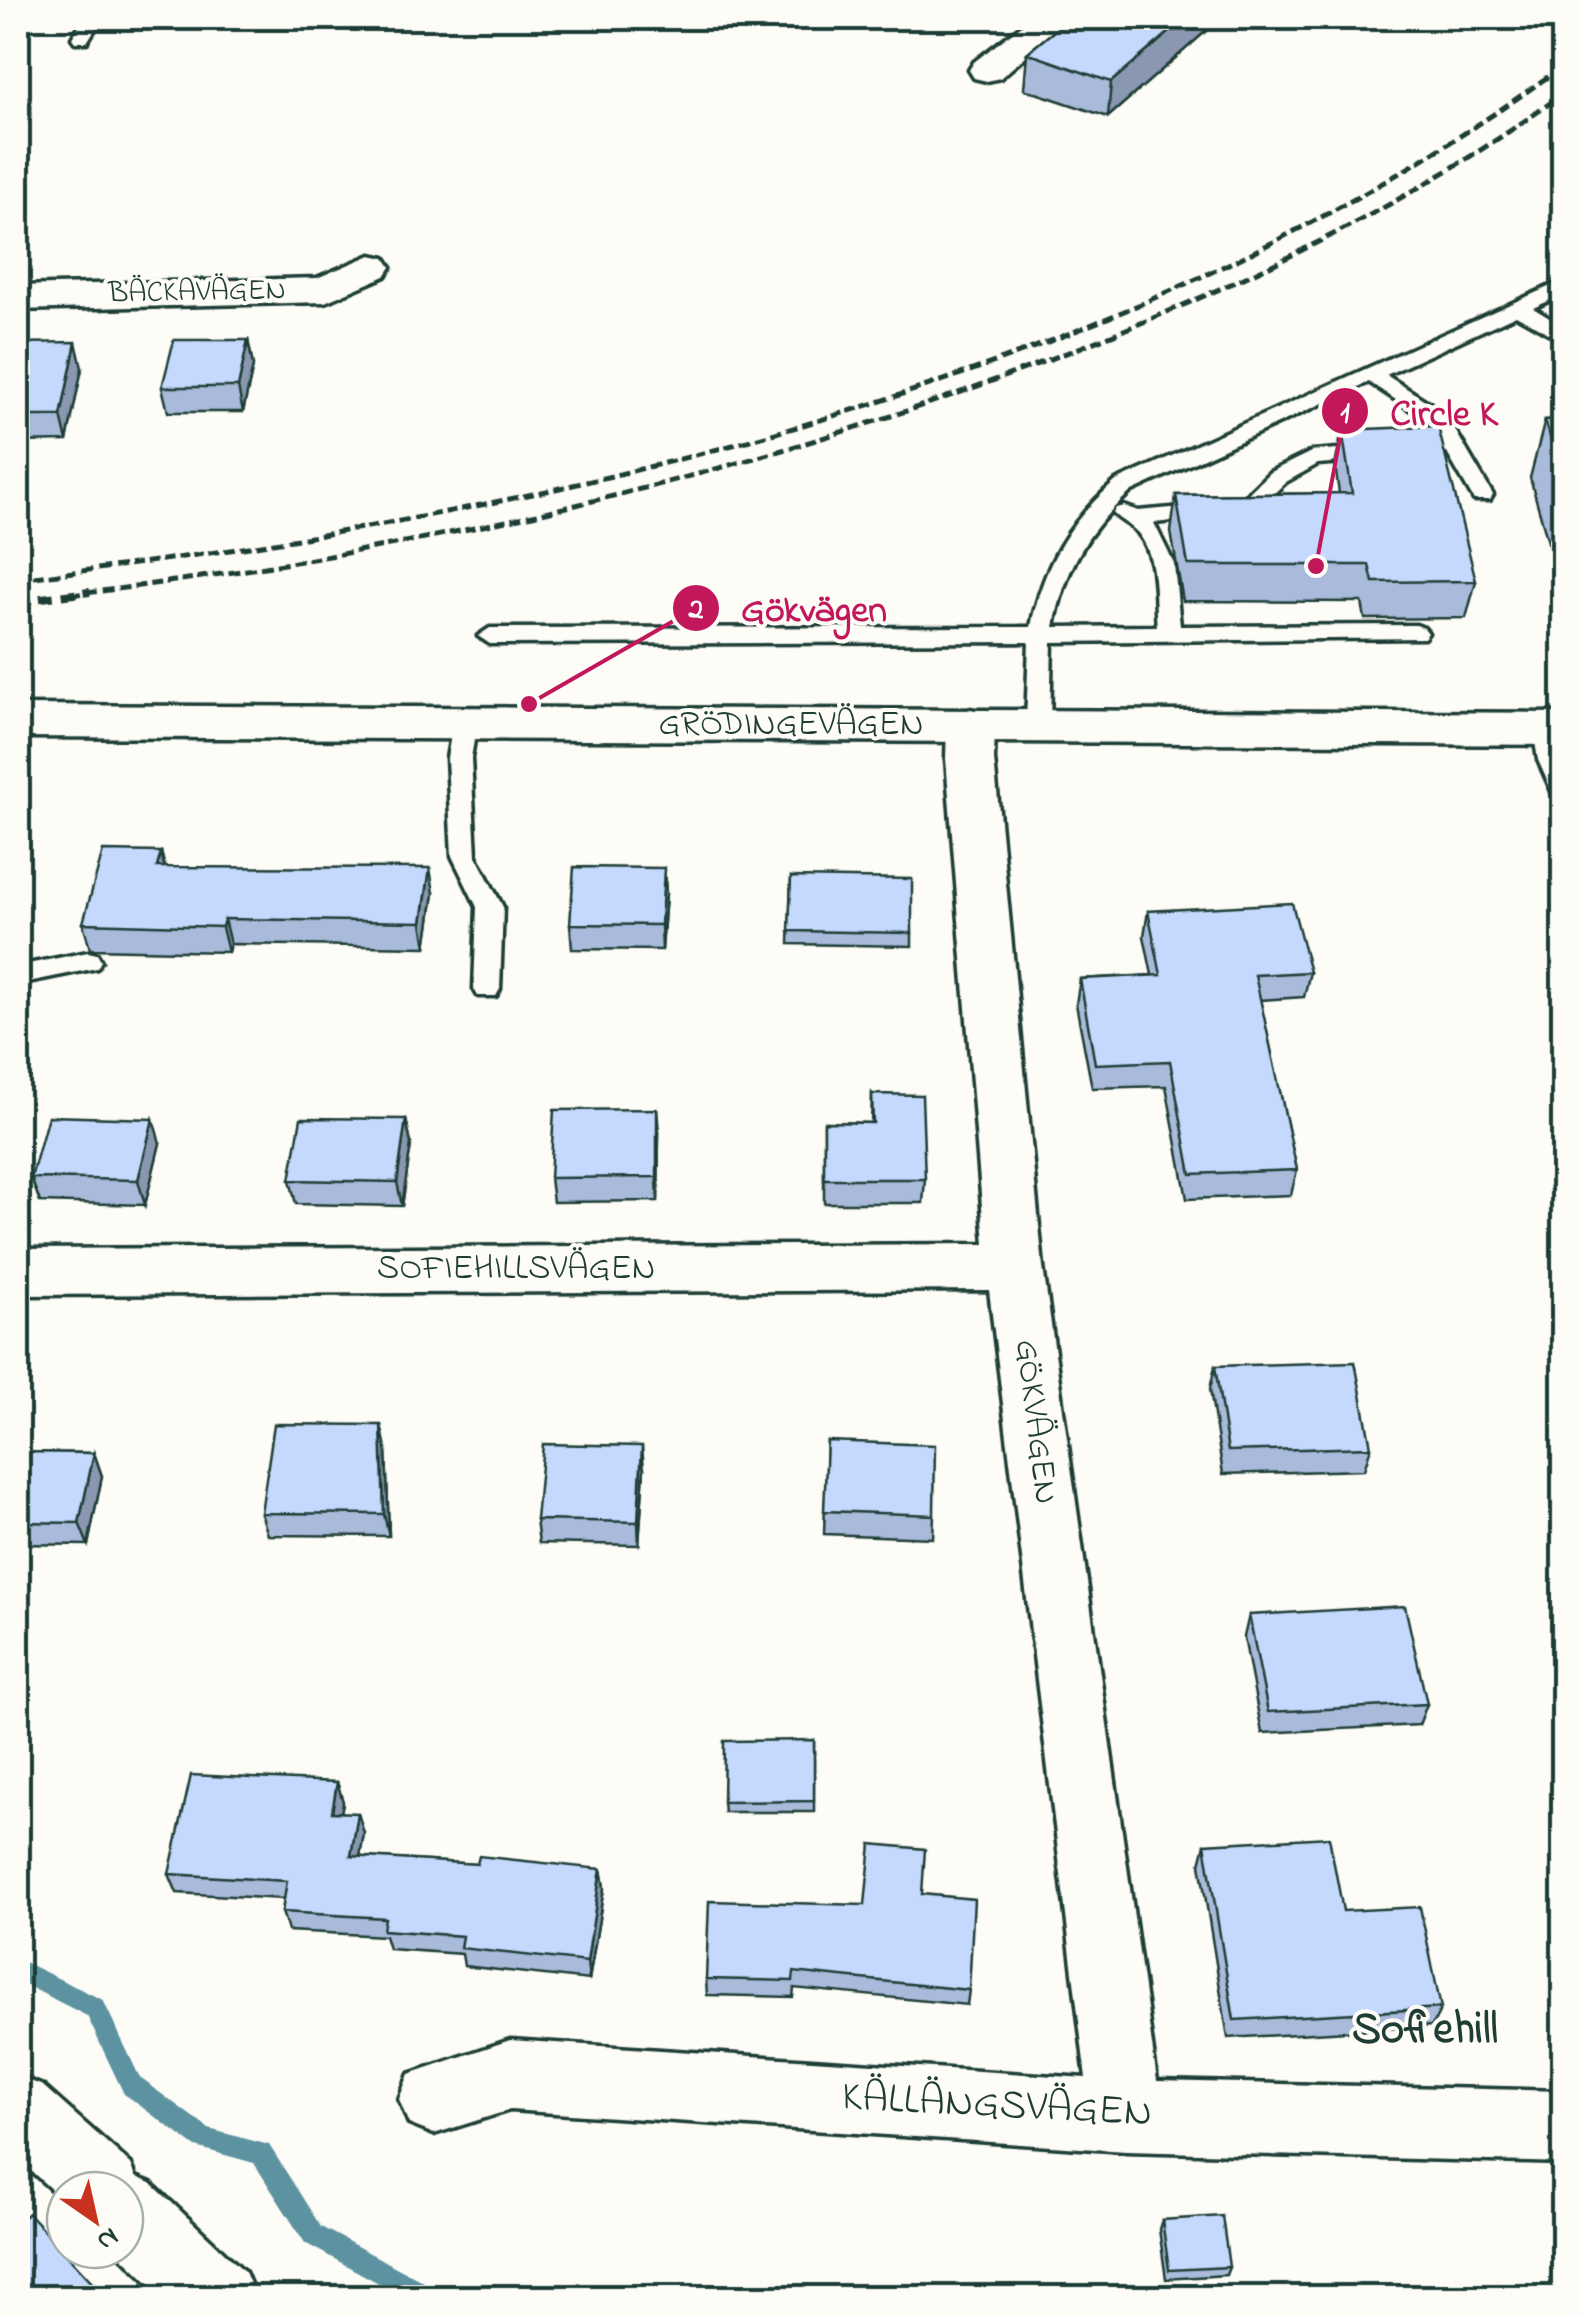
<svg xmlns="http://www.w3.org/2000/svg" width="1581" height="2315" viewBox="0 0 1581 2315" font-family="'Indie Flower',sans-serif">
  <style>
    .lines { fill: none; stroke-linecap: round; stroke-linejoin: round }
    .stream { fill: #5d93a1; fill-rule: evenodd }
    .service-casing { stroke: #1f3d34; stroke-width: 7 }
    .minor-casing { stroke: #1f3d34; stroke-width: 7 }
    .tertiary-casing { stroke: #1f3d34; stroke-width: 7 }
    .service { fill: #fdfcf7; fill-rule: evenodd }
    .minor { fill: #fdfcf7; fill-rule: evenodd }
    .tertiary { fill: #fdfcf7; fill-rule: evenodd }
    .rail-far1 { stroke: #1f3d34; stroke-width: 5; stroke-dasharray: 11 5; stroke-linecap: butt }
    .rail { stroke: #1f3d34; stroke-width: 8; stroke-dasharray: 14 8; stroke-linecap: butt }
    .wall { fill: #a9bada; stroke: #1f3d34; stroke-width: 2.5 }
    .shaded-wall { fill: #8a97b1; stroke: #1f3d34; stroke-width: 2.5 }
    .building { fill: #c5d8fd; stroke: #1f3d34; stroke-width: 2.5 }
    .labels { text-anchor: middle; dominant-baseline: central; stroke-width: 8; stroke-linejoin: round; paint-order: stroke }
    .far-street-label { font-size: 30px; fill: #1f3d34; stroke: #fdfcf7 }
    .street-label { font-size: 35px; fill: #1f3d34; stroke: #fdfcf7 }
    .near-street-label { font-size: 42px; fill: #1f3d34; stroke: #fdfcf7 }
    .near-neighbourhood-label { font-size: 45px; font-weight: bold; fill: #1f3d34; stroke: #fdfcf7 }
    .leader { fill: none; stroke: #c2185b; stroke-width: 4 }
    .callout-dot { fill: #c2185b; stroke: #fdfcf7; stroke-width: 4 }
    .mark-label { font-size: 30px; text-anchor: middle; font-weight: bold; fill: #fff }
    .callout-label { font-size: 38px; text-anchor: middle; font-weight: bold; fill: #c2185b; stroke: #fdfcf7; stroke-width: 8; stroke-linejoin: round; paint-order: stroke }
  </style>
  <rect width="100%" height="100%" fill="#fdfcf7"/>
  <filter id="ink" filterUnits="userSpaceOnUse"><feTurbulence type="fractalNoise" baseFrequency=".01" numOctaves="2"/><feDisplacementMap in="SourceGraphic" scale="20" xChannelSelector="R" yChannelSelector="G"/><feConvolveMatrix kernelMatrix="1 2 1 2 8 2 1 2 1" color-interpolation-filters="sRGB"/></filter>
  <g filter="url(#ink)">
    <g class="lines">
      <path class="stream" d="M18,1959L103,2000L140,2078L209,2129L269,2145L321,2227L422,2281L431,2298H406L305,2243L254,2163L196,2147L124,2094L87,2016L18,1981Z"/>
      <defs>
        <path id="service" d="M84,18H102L87,42H75L72,38Z
          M1564,280V294L1533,308L1564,327V342L1516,315L1386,375L1445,413L1493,495L1490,500H1474L1447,453L1318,464L1286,482L1253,513L1154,523L1174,564L1180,626L1416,625L1424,628L1428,633L1424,638L1052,642L1050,725L1038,733L1026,725L1029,642L490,644L478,636L490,628L1031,627C1043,566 1069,521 1116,481ZM1369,382L1429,422L1439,441L1313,451L1270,472L1239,502L1138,511L1124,506L1116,508L1113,513C1120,521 1130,524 1138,533C1158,557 1154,596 1157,626L1054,627C1065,569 1087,529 1132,491Z
          M465,715L477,723L471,758L476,856L503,907L500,989L496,996H478L474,989L477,907L452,856L447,758L453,723Z
          M1545,721L1557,729L1564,763V800L1555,798L1538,760L1533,729Z
          M88,952L97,954L101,961L97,968L18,984V966Z"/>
        <path id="minor" d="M1031,18H1071L1000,78L987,81L974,78L969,70L974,62Z
          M371,255L385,258L391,267L385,276L325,302L18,310V286L317,278Z
          M971,709L988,714L995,725L994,759L1043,1267L1157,2081L1564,2091V2163L1126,2151L510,2110L434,2134L409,2124L399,2099L409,2074L510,2040L1086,2078L989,1290L18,1295V1249L985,1244L946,759L947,725L954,714Z
          M18,2076L43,2086L131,2164L136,2177L151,2183L245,2272L256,2298H165L115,2250H125V2190H65V2202L18,2159Z"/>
        <path id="tertiary" d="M18,705L1564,713V745L18,737Z"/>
      </defs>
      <use href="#service" class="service-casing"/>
      <use href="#minor" class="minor-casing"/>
      <use href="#tertiary" class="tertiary-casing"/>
      <use href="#service" class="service"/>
      <use href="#minor" class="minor"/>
      <use href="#tertiary" class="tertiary"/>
      <path class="rail-far1" d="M18,579C548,515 1126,386 1564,65
        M70,595C417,552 759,475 1084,346C1254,279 1416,201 1564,93"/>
      <path class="rail" d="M18,601L90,592"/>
    </g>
    <path class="wall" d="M1070,18H1221L1108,117L1024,89L1027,53Z
      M248,340L253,366L243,412H168L162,387Z
      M18,349L82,368L67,441L18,442Z
      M1564,419V599L1530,478L1545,420Z
      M1342,430L1476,581L1466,618L1365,619L1362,602L1183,601L1171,532L1176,495L1339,493L1335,466Z
      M161,852L165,867L434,893L426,947L230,944L228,952L90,949L83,923Z
      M664,868L666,893L662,950L572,949L570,924Z
      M791,877L912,933V946L789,944Z
      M1148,911L1310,972L1304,997L1260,1000L1297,1170L1291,1195L1187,1199L1166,1086L1092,1088L1076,1004L1080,979L1152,975L1144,936Z
      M872,1094L925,1179L923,1203H824V1122L871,1123Z
      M406,1119L411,1144L402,1206L296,1204L290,1180Z
      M659,1133L658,1201L553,1202L550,1178Z
      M160,1143L145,1205L40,1202L31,1178Z
      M1215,1366L1371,1447L1364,1470L1223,1474L1210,1389Z
      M827,1441L934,1515L933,1538L824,1534Z
      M386,1448L389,1536L268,1535L261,1513Z
      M18,1452L94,1453L102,1476L88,1545L18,1544Z
      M644,1469L639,1545L539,1543L536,1520Z
      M1249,1615L1427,1704L1419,1725L1262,1733L1244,1637Z
      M814,1740V1812H724L723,1802Z
      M337,1782L343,1802L341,1812L364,1833L360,1857L477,1864L601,1869L604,1888L589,1980L464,1966L462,1954L389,1949L385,1936L288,1931L282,1912L284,1899L177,1893L169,1874Z
      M1205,1844L1343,1911L1441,2008L1432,2026L1228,2038L1200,1864Z
      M865,1905L969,1990L967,2005L794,1988L793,1997L707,1995L706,1979Z
      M1162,2220L1229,2267L1226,2275L1166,2279L1159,2229Z"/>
    <path class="shaded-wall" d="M1186,18H1221L1108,117L1111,82Z
      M248,340L253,366L243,412L238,387Z
      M76,342L82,368L67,441L61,416Z
      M161,852L167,878L157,867Z
      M430,868L434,893L426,947L422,922Z
      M664,868L666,893L662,950L661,925Z
      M224,919L230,944L228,952L222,927Z
      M657,1109L659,1133L658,1201L657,1177Z
      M153,1119L160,1143L145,1205L138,1180Z
      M406,1119L411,1144L402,1206L397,1182Z
      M381,1425L386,1448L389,1536L384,1514Z
      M642,1446L644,1469L639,1545L638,1522Z
      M94,1453L102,1476L88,1545L79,1523Z
      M337,1782L343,1802L338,1831L332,1812Z
      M358,1813L364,1833L357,1875L351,1856Z
      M601,1869L604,1888L589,1980L587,1962Z"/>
    <path class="building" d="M1070,18H1186L1111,82L1027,53Z
      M174,340H248L238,387H162Z
      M76,342L61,416H18V349L19,343Z
      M1564,419V483L1545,420Z
      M1438,426L1476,581L1373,582L1369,565H1188L1176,495L1352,493L1342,430Z
      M103,851L161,852L157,867L430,868L422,922L224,919L222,927L83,923Z
      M574,867L664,868L661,925L570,924Z
      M791,877L912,879V933L789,931Z
      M1292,903L1310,972L1255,975L1297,1170L1191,1174L1170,1061L1095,1064L1080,979L1161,975L1148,911Z
      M872,1094L922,1095L925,1179H824V1122L873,1123Z
      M657,1109V1177L550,1178L554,1110Z
      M48,1116L153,1119L138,1180L31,1178Z
      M301,1118L406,1119L397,1182L290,1180Z
      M1355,1362L1371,1447L1228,1451L1215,1366Z
      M274,1424L381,1425L384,1514L261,1513Z
      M827,1441L935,1445L934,1515L824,1511Z
      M543,1444L642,1446L638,1522L536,1520Z
      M18,1452L94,1453L79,1523L18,1522Z
      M1405,1606L1427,1704L1268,1712L1249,1615Z
      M814,1740V1801L723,1802L724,1741Z
      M191,1775L337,1782L332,1812L358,1813L351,1856L477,1864L479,1856L601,1869L587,1962L460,1948L462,1936L383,1930L385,1918L282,1912L287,1881L169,1874Z
      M1329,1837L1343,1911L1420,1907L1441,2008L1234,2020L1205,1844Z
      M871,1844L925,1849L922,1894L974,1899L969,1990L794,1972L793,1981L706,1979L709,1901L865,1905Z
      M18,2212L23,2218L28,2213L107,2298H18Z
      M1222,2216L1229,2267L1169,2270L1162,2220Z"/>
  </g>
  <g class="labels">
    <g class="far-street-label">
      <text transform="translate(197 293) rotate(-1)">BÄCKAVÄGEN</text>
    </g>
    <g class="street-label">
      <text x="791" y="725">GRÖDINGEVÄGEN</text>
      <text x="516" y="1269">SOFIEHILLSVÄGEN</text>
      <text transform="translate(1035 1422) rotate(83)">GÖKVÄGEN</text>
    </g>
    <g class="near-street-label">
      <text transform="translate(997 2106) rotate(3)">KÄLLÄNGSVÄGEN</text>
    </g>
    <g class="near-neighbourhood-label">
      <text x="1425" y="2031">Sofiehill</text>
    </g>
  </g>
  <path class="leader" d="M1316 566L1345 411M529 704L696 608"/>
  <g class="callout-dot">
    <circle cx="1316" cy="566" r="10"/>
    <circle cx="529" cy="704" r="10"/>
    <circle cx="1345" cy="411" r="25"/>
    <circle cx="696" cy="608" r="25"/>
  </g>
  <g class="mark-label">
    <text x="1345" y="422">1</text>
    <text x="696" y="618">2</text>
  </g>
  <g class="callout-label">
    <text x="1444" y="425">Circle K</text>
    <text x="814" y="621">Gökvägen</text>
  </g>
  <rect width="1581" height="2315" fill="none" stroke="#fdfcf7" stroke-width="60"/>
  <rect x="30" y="30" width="1521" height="2255" fill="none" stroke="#1f3d34" stroke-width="4" filter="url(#ink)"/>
  <g transform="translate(95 2220) rotate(146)"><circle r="48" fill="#fdfcf7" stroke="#a4b0a9" stroke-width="2.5"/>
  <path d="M0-8L18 38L0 25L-18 38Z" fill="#c8321e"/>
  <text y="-15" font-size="28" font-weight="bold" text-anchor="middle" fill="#1f3d34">N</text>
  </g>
</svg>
